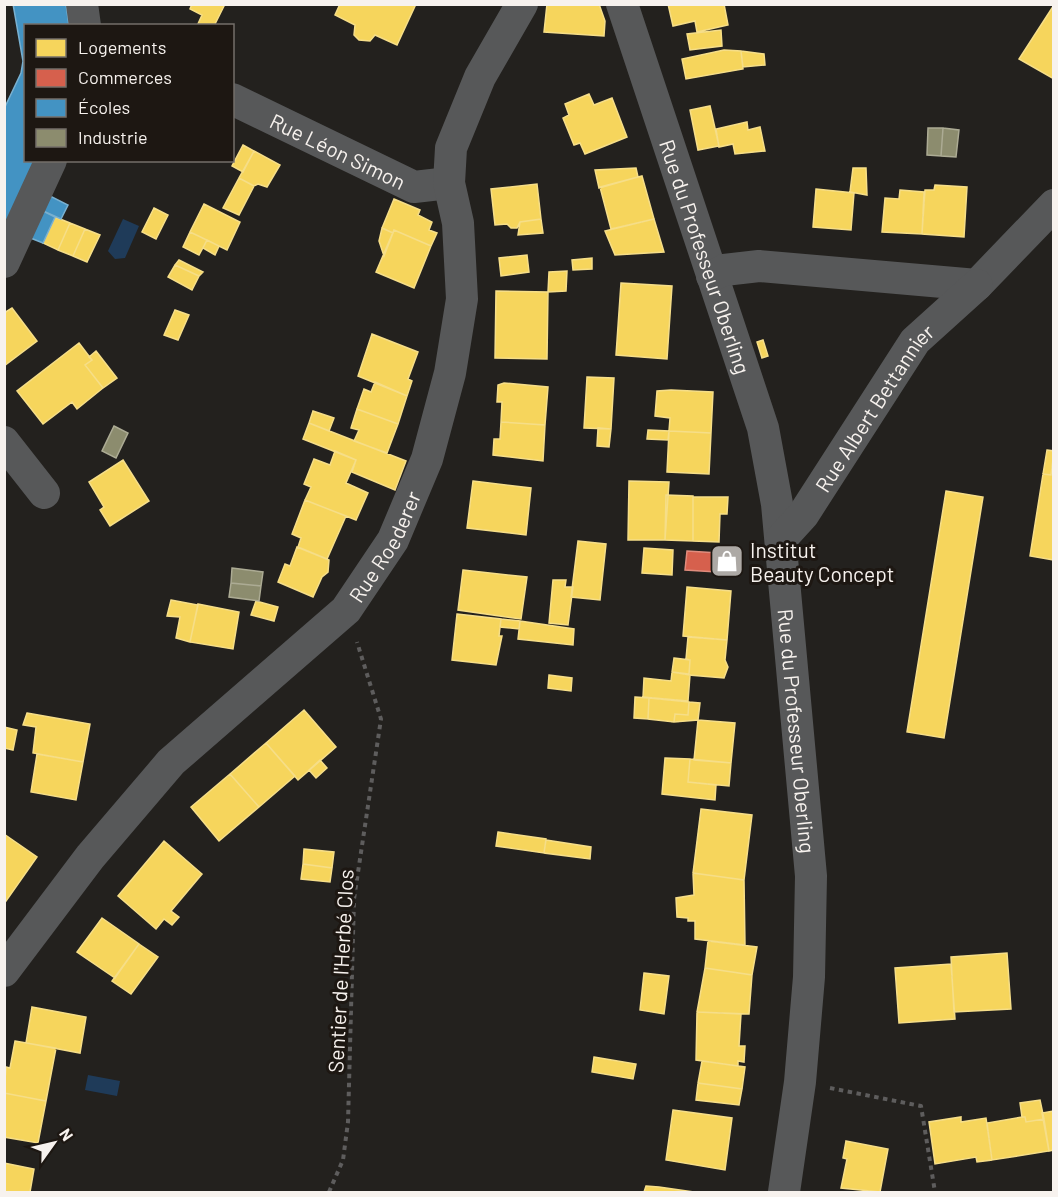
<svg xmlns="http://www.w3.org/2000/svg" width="1058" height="1197" viewBox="0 0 1058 1197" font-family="Barlow,sans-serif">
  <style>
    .water { fill: #1f3b59 }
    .homes { fill: #f6d55c; stroke: #f6de88; stroke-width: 1.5 }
    .shops { fill: #d6604d; stroke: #e08c7d; stroke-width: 1.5 }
    .schools { fill: #4393c3; stroke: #79b0d0; stroke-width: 1.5 }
    .industry { fill: #8c8c6e; stroke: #acab94; stroke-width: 1.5 }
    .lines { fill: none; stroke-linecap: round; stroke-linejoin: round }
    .path { stroke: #5e5d5d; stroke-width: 4; stroke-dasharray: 4.5 4.5; stroke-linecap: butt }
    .minor { stroke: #575859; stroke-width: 32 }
    .labels { text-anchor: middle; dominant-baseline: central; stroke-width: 6; stroke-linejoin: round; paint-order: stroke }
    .street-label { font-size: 21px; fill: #f7f2ee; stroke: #1d1712 }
    .poi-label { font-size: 21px; fill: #f7f2ee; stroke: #1d1712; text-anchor: start }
  </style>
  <rect width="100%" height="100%" fill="#23211e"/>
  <path class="water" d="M123,219L139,226L125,258L115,259L108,251Z
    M88,1075L120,1081L117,1096L85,1090Z"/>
  <path class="homes" d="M192,4H225L214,26H197L202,15L190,9Z
    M340,4H416L397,45L375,35L370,41L359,40L354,35L355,25L335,15Z
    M547,4H599L605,21L604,36L544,32Z
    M668,4H724L728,25L697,32L695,21L673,26Z
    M1052,8L1054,9V79L1019,59Z
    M721,30L722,46L690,50L687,34Z
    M724,50L741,51L743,69L686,79L682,59Z
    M741,51L764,54L765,65L743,67Z
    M589,94L594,105L612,98L627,137L585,154L580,143L574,145L563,118L569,115L565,104Z
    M710,106L719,146L698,150L690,110Z
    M747,122L748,130L760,127L765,151L735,154L733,144L719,147L716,129Z
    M243,145L254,151L243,172L232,166Z
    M254,151L280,165L267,187L258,184L254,186L239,178Z
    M636,168L638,177L599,188L595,170Z
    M853,168H866L867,195L850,192Z
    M642,176L654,219L611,229L600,187Z
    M239,178L254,186L239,215L223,208Z
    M537,184L541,219L520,222L517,228H511L507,224L495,225L491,189Z
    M935,185L967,187L964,237L922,234L925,190H934Z
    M816,189L854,193L851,230L813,227Z
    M900,190L924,192L922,234L882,232L885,198L899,199Z
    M394,199L420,210L418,215L432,222L429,230L437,233L431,246L394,230L393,233L382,228Z
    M204,204L240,222L227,250L190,232Z
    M154,208L168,215L156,239L142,232Z
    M55,217L70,223L58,250L43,243Z
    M541,219L543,233L518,235L520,222Z
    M654,219L664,252L615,255L605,231Z
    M70,223L85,229L73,256L58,250Z
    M382,228L393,233L384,256L379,241Z
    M85,229L100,235L87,262L73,256Z
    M394,230L431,246L414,288L376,272Z
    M190,232L207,240L199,255L183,247Z
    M207,240L219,246L215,255L203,248Z
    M527,255L529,272L501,276L499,258Z
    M592,258V269L573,270L572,260Z
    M179,260L203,272L199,276L175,265Z
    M175,265L199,276L192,290L168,277Z
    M567,271L566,291L548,292L549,272Z
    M621,283L672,286L667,359L616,355Z
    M496,291L548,292L547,359L495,358Z
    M12,308L37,341L4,366V313Z
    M175,310L189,315L178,340L164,335Z
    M372,334L418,352L408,379L412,381L407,396L358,376Z
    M763,340L768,356L762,358L757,342Z
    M79,343L92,360L85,365L103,388L77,409L72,402L43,424L17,391Z
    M96,351L117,378L103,388L85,365L92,360L89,357Z
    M587,377L614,378L611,429L584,428Z
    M375,382L407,396L398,424L357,409L364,389L371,392Z
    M504,383L548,387L545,425L501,422L502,402H497L498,385Z
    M671,390L713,392L711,433L669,431L670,418L655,416L657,391Z
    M357,409L398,424L387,453L354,441L359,430L351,428Z
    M313,411L334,418L329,431L309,423Z
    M501,422L545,425L543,461L493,455L494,439H500Z
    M309,423L406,461L395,490L352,472L356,460L303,439Z
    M598,428L611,429L609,447L597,446Z
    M648,430L669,431L668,440L647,439Z
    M669,431L711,433L709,474L667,472Z
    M1047,450L1054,451L1051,475L1043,474Z
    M335,451L356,460L346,483L368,493L356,520L305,500L311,487L304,484L314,459L330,465Z
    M123,460L149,501L110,526L100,510L104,507L89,482Z
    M1054,462V560L1030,556L1043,474L1051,475Z
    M473,481L531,488L526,535L467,528Z
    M629,481L669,482L665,540H628Z
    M946,491L983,497L944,738L907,732Z
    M666,495L693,496V541L665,540Z
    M693,497H728L727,514H720L719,542L693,541Z
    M305,500L346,516L327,559L298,547L301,538L292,534Z
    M578,541L606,544L600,600L571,597Z
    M297,547L329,560L328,572L322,577L313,597L278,582L285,564L290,566Z
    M644,548L673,550L672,575L642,573Z
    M463,570L527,577L521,619L458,610Z
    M553,580H566L565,587H573L568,625L549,623Z
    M687,587L731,591L727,640L683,636Z
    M171,600L198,605L190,642L176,638L180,617L167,616Z
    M256,601L278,607L274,621L251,615Z
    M198,604L239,612L233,649L190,642Z
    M457,614L501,619L499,636H502L496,665L452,660Z
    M501,619L520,621L519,629L500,627Z
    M520,621L574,629L573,645L518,639Z
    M688,637L727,640L725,660L728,667L724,678L689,675L690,660L686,659Z
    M674,658L690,660L689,674L672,672Z
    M672,672L690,675L688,701L643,697L644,678L671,681Z
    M549,675L572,678L571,691L548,688Z
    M635,697L649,698L648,719L634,718Z
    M649,698L689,702L688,715L675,714L674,722L648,719Z
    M689,702L700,703L698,720L674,722L675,714L688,715Z
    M304,710L336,747L298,780L266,743Z
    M27,713L90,724L83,762L33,753L36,727L23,725Z
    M698,720L735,723L731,763L694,760Z
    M4,727L17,730L13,750L4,748Z
    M266,743L295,776L259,807L230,774Z
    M37,754L83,762L76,800L31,792Z
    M665,758L690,759L688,782L716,785L715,800L662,794Z
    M690,759L731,763L729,786L688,782Z
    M320,760L327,768L316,778L309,770Z
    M230,774L259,807L219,841L191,807Z
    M701,809L752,815L744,880L693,873Z
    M498,832L546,839L544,853L496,846Z
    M4,834L37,857L4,904Z
    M546,840L591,847L590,859L544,853Z
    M164,841L202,874L171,911L179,917L172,925L164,919L156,929L118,896Z
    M304,849L334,852L332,868L303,864Z
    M303,864L332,868L330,882L301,879Z
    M693,873L744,880L745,945L695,939V921H688V918L677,917L676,898L694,895Z
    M102,918L139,944L115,978L77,952Z
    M708,941L757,947L752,975L705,968Z
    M139,944L158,957L131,994L112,981Z
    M1007,953L1011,1009L954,1012L951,957Z
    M951,964L955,1019L899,1023L895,968Z
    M705,968L752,975L749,1014L697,1012Z
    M644,973L669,976L664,1014L640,1010Z
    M32,1007L86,1017L80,1053L26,1043Z
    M697,1012L741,1014L739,1046H745L744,1062L738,1061V1066L696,1060Z
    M15,1041L56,1048L46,1101L4,1093L6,1067L10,1068Z
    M594,1057L636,1064L633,1079L592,1072Z
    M702,1061L745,1067L742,1089L698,1083Z
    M698,1083L742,1089L739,1105L696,1100Z
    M4,1093L46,1101L38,1143L4,1137Z
    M1040,1100L1044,1119L1026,1122L1025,1117H1022L1020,1103Z
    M673,1110L732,1118L725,1170L666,1160Z
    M1054,1111V1150L1049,1151L1042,1113Z
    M961,1117V1122L986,1118L992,1160L977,1162L976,1157L935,1164L929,1122Z
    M1022,1117H1025L1026,1122L1044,1119L1049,1151L992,1160L987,1123Z
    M846,1141L888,1149L880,1192L841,1188L847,1159L843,1158Z
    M4,1163L34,1169L30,1192H4Z
    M646,1186L659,1187L694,1192H644Z"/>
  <path class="shops" d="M687,551L734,554L733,573L685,570Z"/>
  <path class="schools" d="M13,4H66L69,26H26V160H38L4,234V109L21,73L23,61Z
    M48,195L68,205L61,219L41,210Z
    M41,210L55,217L43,243L28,237Z"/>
  <path class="industry" d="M928,128H943L941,156L927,155Z
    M943,128L959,130L956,157L941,156Z
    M114,426L128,433L116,458L102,451Z
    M232,568L263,572L261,586L231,583Z
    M231,583L261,586L259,601L229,597Z"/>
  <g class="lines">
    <path class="path" d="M830,1088L921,1106L935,1192
      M329,1192L343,1160L348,1122L354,899L381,719L357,642"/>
    <g class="minor">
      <path d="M82,4L85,26"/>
      <path id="s1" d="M622,4L763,428L777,504L811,876L809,977L800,1082L784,1192"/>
      <path id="s2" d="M232,99L414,187L449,183"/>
      <path d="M4,262L51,160"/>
      <path d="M712,276L724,270L759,266L977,285L1054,205"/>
      <path d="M4,442L44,493"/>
      <path id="s3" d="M782,538L803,515L915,341L977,285"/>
      <path id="s4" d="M4,971L90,857L171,762L346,610L393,540L427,459L450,373L462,299L458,223L449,183L451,148L480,77L522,4"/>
    </g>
  </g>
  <defs>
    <symbol id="shop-square" viewBox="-11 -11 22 22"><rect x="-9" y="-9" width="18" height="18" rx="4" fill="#ada9a5" stroke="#1d1712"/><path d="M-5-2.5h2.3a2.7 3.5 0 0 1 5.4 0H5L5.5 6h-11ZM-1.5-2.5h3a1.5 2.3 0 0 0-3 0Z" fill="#fff"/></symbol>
  </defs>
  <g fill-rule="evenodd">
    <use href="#shop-square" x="708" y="542" width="38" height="38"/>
  </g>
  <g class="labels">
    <g class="street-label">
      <text stroke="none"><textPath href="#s2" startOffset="118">Rue Léon Simon</textPath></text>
      <text stroke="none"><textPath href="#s1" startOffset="266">Rue du Professeur Oberling</textPath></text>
      <text stroke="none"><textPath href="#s3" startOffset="160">Rue Albert Bettannier</textPath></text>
      <text stroke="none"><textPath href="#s4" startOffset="574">Rue Roederer</textPath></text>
      <text stroke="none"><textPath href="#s1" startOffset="752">Rue du Professeur Oberling</textPath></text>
      <text transform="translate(340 971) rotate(-87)">Sentier de l'Herbé Clos</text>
    </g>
    <g class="poi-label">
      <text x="750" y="549">Institut<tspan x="750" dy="24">Beauty Concept</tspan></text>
    </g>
  </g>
  <rect width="1058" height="1197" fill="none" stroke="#f7f2ee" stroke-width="12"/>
  <rect x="24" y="24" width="210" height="138" fill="#1d1712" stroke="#746f6a" stroke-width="1.5"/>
  <rect x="36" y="39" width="30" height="18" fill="#f6d55c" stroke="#746f6a" stroke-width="1.5"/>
  <text x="78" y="54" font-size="18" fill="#f7f2ee">Logements</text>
  <rect x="36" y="69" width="30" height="18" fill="#d6604d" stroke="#746f6a" stroke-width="1.5"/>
  <text x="78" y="84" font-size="18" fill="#f7f2ee">Commerces</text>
  <rect x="36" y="99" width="30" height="18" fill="#4393c3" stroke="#746f6a" stroke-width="1.5"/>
  <text x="78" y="114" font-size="18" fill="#f7f2ee">Écoles</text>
  <rect x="36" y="129" width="30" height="18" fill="#8c8c6e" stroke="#746f6a" stroke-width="1.5"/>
  <text x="78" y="144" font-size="18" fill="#f7f2ee">Industrie</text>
  <g transform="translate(54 1143) rotate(56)" stroke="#1d1712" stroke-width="4.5" paint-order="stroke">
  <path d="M0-4.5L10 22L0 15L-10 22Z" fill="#f7f2ee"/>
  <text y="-9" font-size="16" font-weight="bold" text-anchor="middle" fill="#f7f2ee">N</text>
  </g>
</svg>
